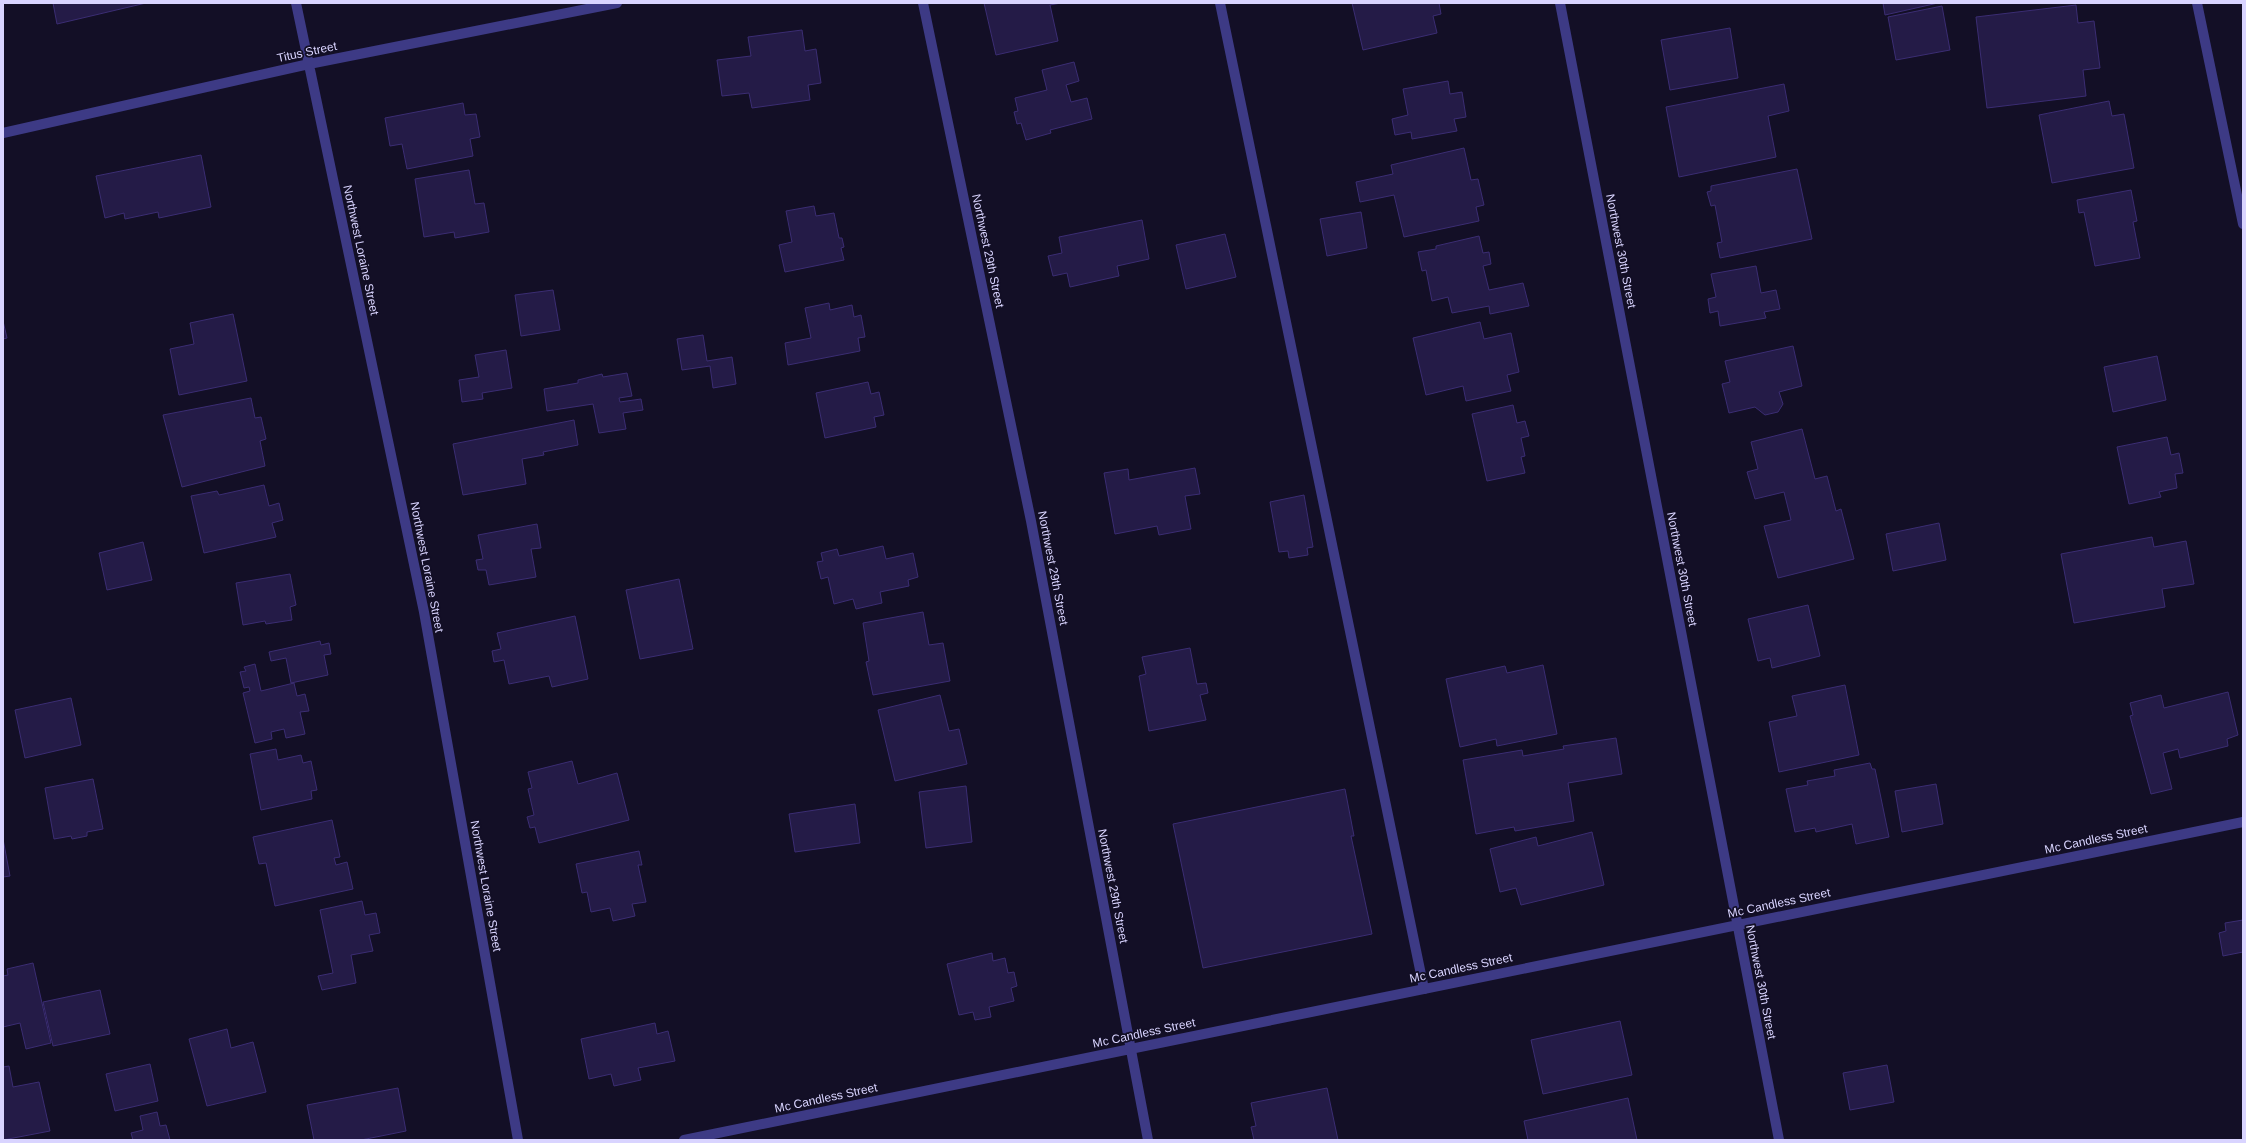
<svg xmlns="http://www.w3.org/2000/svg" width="2246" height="1143" viewBox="0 0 2246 1143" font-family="Helvetica,sans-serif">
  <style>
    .building { fill: #241b47; stroke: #3b2d73 }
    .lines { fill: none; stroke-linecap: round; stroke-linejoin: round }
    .service { stroke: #3d3a85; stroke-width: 10 }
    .minor { stroke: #3d3a85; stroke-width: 10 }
    .labels { text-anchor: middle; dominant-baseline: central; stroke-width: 3.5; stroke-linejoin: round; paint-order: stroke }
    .street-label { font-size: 12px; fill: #d9d4ff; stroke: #130f26 }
  </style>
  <rect width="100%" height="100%" fill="#130f26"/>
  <path class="building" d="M53,3H146L57,24Z
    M984,3H1061L1050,5L1058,41L996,55Z
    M1352,3H1439L1441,14L1433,16L1437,33L1363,50Z
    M1883,3H1938L1885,15Z
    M2076,5L2078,23L2094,21L2100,68L2083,70L2086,96L1987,108L1976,17Z
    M1942,6L1950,50L1896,60L1888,17Z
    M1730,28L1738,78L1670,90L1661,40Z
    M802,30L805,51L816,49L821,83L808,85L810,100L752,108L749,93L722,96L717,60L751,56L748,37Z
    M1074,62L1079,81L1066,85L1071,102L1087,98L1092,119L1050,130L1051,133L1026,140L1021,123L1017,124L1014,112L1018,111L1015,98L1047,90L1042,70Z
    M1448,81L1450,94L1462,92L1466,117L1454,119L1457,131L1412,139L1411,132L1395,135L1392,119L1408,115L1403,89Z
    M1784,84L1789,111L1768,116L1776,157L1679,177L1666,107Z
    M2109,101L2112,116L2124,114L2134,168L2052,183L2039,115Z
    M463,103L465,115L476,114L480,137L470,139L473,156L407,169L402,144L390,146L385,118Z
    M1464,148L1471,180L1478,179L1484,205L1476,207L1479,221L1404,237L1394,195L1360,202L1356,182L1393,174L1391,165Z
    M201,155L211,207L159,218L158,212L125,219L124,213L105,218L96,176Z
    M1797,169L1812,239L1720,258L1717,243L1722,242L1715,205L1711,206L1707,192L1711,191V186Z
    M469,170L475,204L484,203L489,232L455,238L454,232L424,237L415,179Z
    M2131,190L2137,221L2133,222L2140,258L2095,266L2084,212L2079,213L2077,200Z
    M814,206L816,216L834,213L839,238H842L844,247L841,248L844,260L785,272L779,245L792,242L786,211Z
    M1361,212L1367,248L1327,256L1320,219Z
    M1142,220L1149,259L1117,266L1119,276L1070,287L1067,273L1053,276L1048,256L1062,253L1059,237Z
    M1225,234L1236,277L1186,289L1176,245Z
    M1479,236L1483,253L1489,252L1491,264L1483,266L1489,290L1523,283L1529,306L1490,314L1489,306L1452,313L1448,297L1432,301L1426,270L1422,271L1418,252L1436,249V246Z
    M1756,266L1761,293L1776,290L1780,309L1764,312L1766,318L1720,326L1718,311L1710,313L1708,299L1716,297L1711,274Z
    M553,290L560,330L521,336L515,295Z
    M829,303L830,310L852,305L854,317L861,315L865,337L858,338L860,351L788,365L785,343L811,338L805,308Z
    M233,314L247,381L179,395L170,349L194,344L190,323Z
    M3,321L7,338L3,339Z
    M1480,322L1484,339L1511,333L1519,372L1507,375L1511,391L1466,401L1463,386L1426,395L1413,338Z
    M703,335L707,361L732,357L736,384L713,388L710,366L682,370L677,339Z
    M1793,346L1802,386L1779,392L1783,404L1778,412L1765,415L1755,407L1729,413L1722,384L1730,382L1725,361Z
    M506,350L512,388L482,393L483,399L462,402L459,380L479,377L475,355Z
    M2157,356L2166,400L2113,412L2104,367Z
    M627,373L632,396L619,398L620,402L641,399L643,410L623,413L626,429L599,433L593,404L547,411L544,389L578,383V380L602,374L603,377Z
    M868,382L871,394L879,392L884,415L874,417L876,427L825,438L816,393Z
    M251,398L255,418L261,417L266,439L260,441L265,466L182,487L163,415Z
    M1513,405L1517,423L1525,421L1529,436L1521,438L1525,456L1521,457L1525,473L1487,481L1472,414Z
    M574,420L578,445L543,452L544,455L522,459L526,484L463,495L453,444Z
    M1802,429L1815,479L1827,476L1836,511L1841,509L1854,559L1778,578L1764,526L1791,520L1784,492L1755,499L1747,472L1758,469L1751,442Z
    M2167,437L2171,455L2179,453L2183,473L2175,474L2177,488L2159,492L2161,497L2129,504L2117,447Z
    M1195,468L1200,494L1185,496L1191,529L1159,535L1157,526L1115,534L1104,473L1128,469L1129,480Z
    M264,485L269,506L279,503L283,520L272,523L276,537L204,553L191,496L217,491L219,495Z
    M1304,495L1313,547L1307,548L1308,555L1289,558L1288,551L1279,552L1270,502Z
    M1939,523L1946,560L1893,571L1886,534Z
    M537,524L541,548L531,549L536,577L489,585L486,570H478L476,560L483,559L478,535Z
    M2152,537L2154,547L2186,541L2194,584L2162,589L2165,607L2074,623L2061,554Z
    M143,542L152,580L107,590L99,553Z
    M883,546L886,559L913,553L918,577L908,580L909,586L880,592L882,603L856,609L853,599L834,604L828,577L821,579L817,562L823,561L821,553L837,549L839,556Z
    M290,574L296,605L290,607L292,620L266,624L265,621L243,625L236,583Z
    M679,579L693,649L640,659L626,590Z
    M1808,605L1820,656L1772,668L1770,658L1758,661L1748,619Z
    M923,612L929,645L943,643L950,681L873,695L866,662L869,661L863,623Z
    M575,616L588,679L552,687L549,676L509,684L504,660L494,662L492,651L501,649L497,633Z
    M320,641L321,645L329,643L331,654L324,655L328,675L291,683L286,658L271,661L269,652Z
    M1190,648L1197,684L1206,683L1208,693L1200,695L1206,720L1149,731L1139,676L1146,674L1142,657Z
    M255,664L261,691L294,683L297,696L305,694L309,711L300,712L305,734L286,738L284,729L271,732L272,739L255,743L243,693L250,691L249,687L244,688L240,672L246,671L244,667Z
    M1543,665L1557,734L1497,746L1496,739L1460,747L1446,679L1505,666L1507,673Z
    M1845,685L1859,755L1779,772L1769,722L1797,716L1792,696Z
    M2228,692L2238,735L2227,739L2228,746L2180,758L2178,749L2163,753L2172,789L2151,794L2130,716L2133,715L2130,703L2161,695L2164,708Z
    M940,695L949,731L959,729L967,764L895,781L878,710Z
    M71,698L81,745L25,758L15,710Z
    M1616,738L1622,774L1568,783L1574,821L1515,831L1514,827L1476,834L1463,760L1522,750L1523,756L1564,749L1563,746Z
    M276,749L278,760L301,755L303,763L311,761L317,790L311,791L312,799L261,810L250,754Z
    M572,761L578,784L617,773L629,820L539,843L535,827L530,828L527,817L534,815L528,789L532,788L528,772Z
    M1870,763L1872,769H1875L1889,837L1856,844L1852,824L1816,832L1815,828L1795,832L1786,789L1808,785L1807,781L1835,776L1834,770Z
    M93,779L103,829L87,832V836L72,839L71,836L54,839L45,788Z
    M1936,784L1943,824L1902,832L1895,791Z
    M966,786L972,842L926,848L919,792Z
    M1345,789L1354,836H1351L1372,934L1203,968L1173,824Z
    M855,804L860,843L795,852L789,814Z
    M332,820L340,857L334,858L336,865L347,862L353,889L275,906L266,863L259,864L253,837Z
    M1592,832L1604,885L1521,905L1516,888L1500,892L1490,849L1536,837L1538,846Z
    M3,839L10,876L3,877Z
    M639,851L642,865H638L646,902L632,904L635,916L613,921L610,908L591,912L587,892L582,893L576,864Z
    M362,901L365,915L376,913L380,933L369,935L373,951L351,955L356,983L322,990L318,976L333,973L320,910Z
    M2243,920V952L2223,956L2219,933L2226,931L2225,923Z
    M992,953L993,961L1005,958L1008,973L1014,972L1017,986L1011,988L1014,1001L989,1007L991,1017L975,1020L973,1012L959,1015L947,964Z
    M33,963L51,1043L26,1049L20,1023L3,1027V976L8,975L7,969Z
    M100,990L110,1034L53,1046L43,1002Z
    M1620,1021L1632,1075L1543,1094L1531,1040Z
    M655,1023L657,1034L668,1031L675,1061L638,1068L641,1080L614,1086L611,1074L589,1079L581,1039Z
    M227,1029L231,1048L253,1042L266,1092L207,1106L189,1039Z
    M150,1064L158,1101L115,1111L106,1074Z
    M1887,1065L1894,1102L1850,1110L1843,1073Z
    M9,1066L13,1087L39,1082L50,1131L3,1140V1067Z
    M398,1088L406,1131L361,1140H314L307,1105Z
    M1327,1088L1338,1140H1254L1251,1127L1256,1126L1251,1103Z
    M1628,1098L1637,1140H1528L1524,1121Z
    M157,1112L160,1126L166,1125L170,1140H133L131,1133L143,1130L140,1116Z"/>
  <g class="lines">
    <path class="service" d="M1220,3L1424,989"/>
    <path class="minor" d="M296,3L424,612L518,1140
      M923,3L1031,521L1148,1140
      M1560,3L1779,1140
      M2197,3L2243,224
      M3,133L309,64L617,3
      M684,1140L2243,822"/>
  </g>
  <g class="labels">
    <g class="street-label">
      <text transform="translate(307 52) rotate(-12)">Titus Street</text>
      <text transform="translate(361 250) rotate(78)">Northwest Loraine Street</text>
      <text transform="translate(988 251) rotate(78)">Northwest 29th Street</text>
      <text transform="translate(1621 251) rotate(79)">Northwest 30th Street</text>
      <text transform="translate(427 567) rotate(79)">Northwest Loraine Street</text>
      <text transform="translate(1053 568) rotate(79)">Northwest 29th Street</text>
      <text transform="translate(1682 569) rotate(79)">Northwest 30th Street</text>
      <text transform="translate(2096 839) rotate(-12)">Mc Candless Street</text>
      <text transform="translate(486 886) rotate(80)">Northwest Loraine Street</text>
      <text transform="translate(1113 886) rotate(79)">Northwest 29th Street</text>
      <text transform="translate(1779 903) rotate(-12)">Mc Candless Street</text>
      <text transform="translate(1461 968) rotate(-12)">Mc Candless Street</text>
      <text transform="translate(1761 982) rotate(79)">Northwest 30th Street</text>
      <text transform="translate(1144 1033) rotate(-12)">Mc Candless Street</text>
      <text transform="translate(826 1098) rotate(-12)">Mc Candless Street</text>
    </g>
  </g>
  <rect width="2246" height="1143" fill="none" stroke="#d9d4ff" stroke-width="8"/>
</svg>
